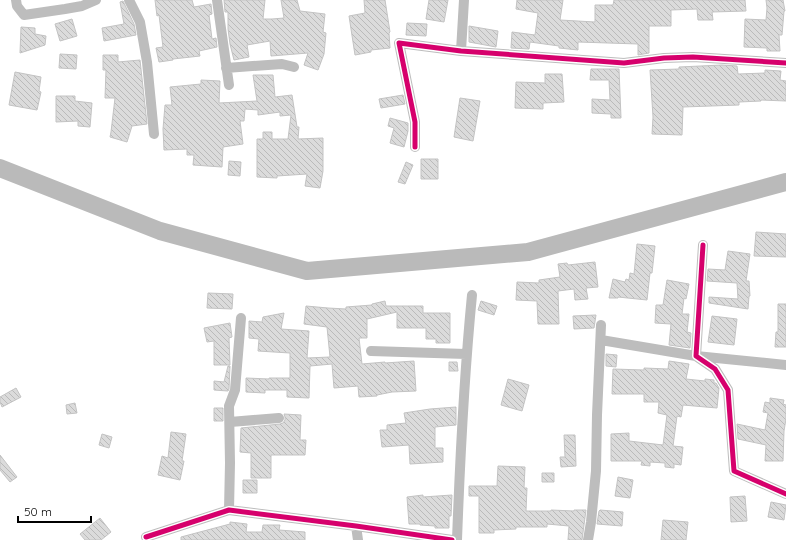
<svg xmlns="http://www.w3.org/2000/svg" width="786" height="540" viewBox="0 0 786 540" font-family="Quicksand,sans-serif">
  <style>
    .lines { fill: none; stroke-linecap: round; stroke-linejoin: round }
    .river { stroke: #bababa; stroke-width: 18 }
    .building { fill: url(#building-back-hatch); stroke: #c3c3c3 }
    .street { stroke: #bdbdbd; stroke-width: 10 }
    .cycleway-casing { stroke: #fff; stroke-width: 8 }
    .cycleway { stroke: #d6006c; stroke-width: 5 }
  </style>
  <defs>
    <pattern id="building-back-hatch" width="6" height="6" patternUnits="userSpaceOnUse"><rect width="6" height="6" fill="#dbdbdb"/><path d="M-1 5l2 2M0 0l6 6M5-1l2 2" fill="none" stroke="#bababa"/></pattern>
  </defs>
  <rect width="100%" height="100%" fill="#fff"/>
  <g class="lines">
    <path class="river" d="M0,168L160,231L307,271L528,252L786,182"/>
  </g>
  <path class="building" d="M155,0H192L194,7L211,4L212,14L209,15L212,39L216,38L217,47L199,51L200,56L173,59V60L159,62L156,48L163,47L159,15L157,16Z
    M224,0H265L263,19H272L284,18L281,0H297L300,11L325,14L323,32L326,33L324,54L318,70L304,65L308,53L271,56L270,41L247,45L249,57L234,60L230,44L228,29V12H225Z
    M364,0H385L390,32L389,33L390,48L371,50V52L355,55L349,16L365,13Z
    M429,0H448L444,22L426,19Z
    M517,0H563L560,20L595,22V5H613L614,0H745L746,11L712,12L713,20H698L697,9L671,10V26H649V53L638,55V44L578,42V50L559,48V46L530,42L529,49L511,48L512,32L535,35L538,13L516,9Z
    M766,0H783L785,11H784L782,35H779L780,51H767V48L744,47L745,19L766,20L767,8Z
    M123,1L134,24L136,35L104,41L102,28L124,24L120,2Z
    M72,19L77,36L60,41L55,24Z
    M407,23L427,24L426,36L406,35Z
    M469,26L498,31L496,47L469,42Z
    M21,27L35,28V34L46,36L45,45L20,53Z
    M60,54L77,55L76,69L59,68Z
    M103,55H118V62L140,60L147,124L132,126L127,142L110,137L111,132L115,98H105L106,70H103Z
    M722,65L737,66L738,74L765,73V70L781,71L780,80L786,81V101L761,100V101L739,102V105L683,107L682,135L652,134L653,117L650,70L679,69V67Z
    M591,69H619L621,118H611V114L592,113V99L610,100L609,80H590Z
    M15,72L41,77L39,91L41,92L37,110L9,105Z
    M545,74H562L564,102L543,103V109L515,108L516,82L545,83Z
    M253,75H273L275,97L292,95L297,127H299L298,139L323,138V171L320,188L305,186L307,174L277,176V178L257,177V139H263V132H272V139H288L291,115L280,116V112L258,115V110L245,109L244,121H240L243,144L223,147L222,167L193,165L194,155H187V149L164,150L163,129L165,105H172L170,87L201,84V80L220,81L219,103L257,101Z
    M403,95L405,104L381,108L379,99Z
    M56,96H75V101L92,103L90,127L78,126V121L56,122Z
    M460,98L480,101L473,141L454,137Z
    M390,118L408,123V131L404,147L390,143L394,128L388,126Z
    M421,159H438V179H421Z
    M229,161L241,162L240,176L228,175Z
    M406,162L413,165L405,184L398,182Z
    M756,232L786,234V257L754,256Z
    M637,244L655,246L652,273H650L647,300L618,297V298H609L613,279L625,282L626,279L629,280L630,273L634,274Z
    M728,251L750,254L746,281H749L750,296H749L748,309L709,303V297L738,299L737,283L707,281L708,269L725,270Z
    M595,262L598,287L586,288L588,299L575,300L574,289L558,291L559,324H538L537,301L516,300L517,282L539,283V280L560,277L558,264L567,263L568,265Z
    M667,280L689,284L686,299L684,298L682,314H689L687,332L691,333L690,348L669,345L671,324L655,323L656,305H663Z
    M208,293L233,294L232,309L207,308Z
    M385,301L386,306H423V313H450V343H436V339H426V328H397V312L367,319V338H359L362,364L385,362V363L414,361L416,391L392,392L377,395V396L359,397L358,386L334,388L332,364L310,366L309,398L287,397V390H265V393L246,392V378L269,379V378H290V353L258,351L259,339L249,338V321L262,322L263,317L284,313L281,329L309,331L307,358L330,357L327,327L304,324L306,306L328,308L346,309V307L372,305V304Z
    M481,301L497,306L494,315L478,310Z
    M778,304H786V347H775L776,332H778Z
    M596,315L594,328L574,329L573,316Z
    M712,316L737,319L734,345L708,342Z
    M230,323L232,337L229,338L230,365H214V341L207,342L204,328Z
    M606,354L617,355L616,367L606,366Z
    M669,361L689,364L686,379L705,381V379L714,380V383H716L719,388L717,408L683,405L681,417L677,416L673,446L683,447L681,465L674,464V468L665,467V463L650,462V466L641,465L642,461H611V434L629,433V441L663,445L667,415L658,413L659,402H644V394H612L613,369L644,370V368L668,369Z
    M449,362H457L458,371H449Z
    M228,366H230L229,389L228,391L214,390V381L224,382Z
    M508,379L529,385L522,411L501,405Z
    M16,388L21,397L2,407L0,402V397Z
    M770,398L784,400L783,404L786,405V419L784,431L783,461H765L766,445L738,439L737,424L765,430L768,413L763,412L765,402L770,403Z
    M75,403L77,413L67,414L66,405Z
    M456,407V425L435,427V448H443V462L410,464L409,445L382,447L380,430H387V425L406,423L404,413L430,409Z
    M214,408H223V421H214Z
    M284,414L301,415L300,440H306L305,455H271V478H251V453L240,452L241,428L280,424L283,423L285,420V417Z
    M171,432L186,434L182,461H184L180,480L158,475L162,456L168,458Z
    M102,434L112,437L109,448L99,445Z
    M564,435H575L576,466L561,467L560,457H565Z
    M0,455L17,477L10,482L0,470Z
    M498,466L525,467L524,488H527L526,511H551V510L574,511V510H586L582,540H568L569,526L547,524V527H516V529L494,530V533H479V496H469V486H497Z
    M542,473H554V482H542Z
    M618,477L633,480L630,498L615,496Z
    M243,480H257V493H243Z
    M423,495V497L452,495L451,516H449V528H435V526L420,525V524H409L407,497Z
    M745,496L747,521L731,522L730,497Z
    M771,502L786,505L784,520L768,517Z
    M600,510L623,512L622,526L597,524L599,511Z
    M100,518L111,532L101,540H85L80,534Z
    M663,520L688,522L686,540H661Z
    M230,522L247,524L246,532H262L263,525H280L279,530L305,532V540H181V537L230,524Z"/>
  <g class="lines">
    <path class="street" d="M16,0L17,6L24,15L65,9L82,6L96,0
      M129,0L140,22L147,62L154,134
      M217,0L229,85
      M461,51L464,0
      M226,68L282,64L294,67
      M415,147V122L399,43L461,51L624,63L664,58L693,57L786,63
      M703,245L696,356L715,369L728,390L734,471L786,494
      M601,340L696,356L786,365
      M371,351L466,354
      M230,422L279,418
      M229,510L230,463L229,406L235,390L241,318
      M356,526L358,540
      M146,537L229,510L356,526L452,540
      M457,540C460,458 464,377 472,295
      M588,540L591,522L596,471L597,415L601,325"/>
    <defs>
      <path id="cycleway" d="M415,147V122L399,43L461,51L624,63L664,58L693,57L786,63
        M703,245L696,356L715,369L728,390L734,471L786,494
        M146,537L229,510L356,526L452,540"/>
    </defs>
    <use href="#cycleway" class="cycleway-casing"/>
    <use href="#cycleway" class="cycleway"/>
  </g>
  <path d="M18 516v6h73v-6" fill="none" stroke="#000000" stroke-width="2"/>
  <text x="24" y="516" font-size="12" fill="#000000" stroke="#ffffff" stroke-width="3" paint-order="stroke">50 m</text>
</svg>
